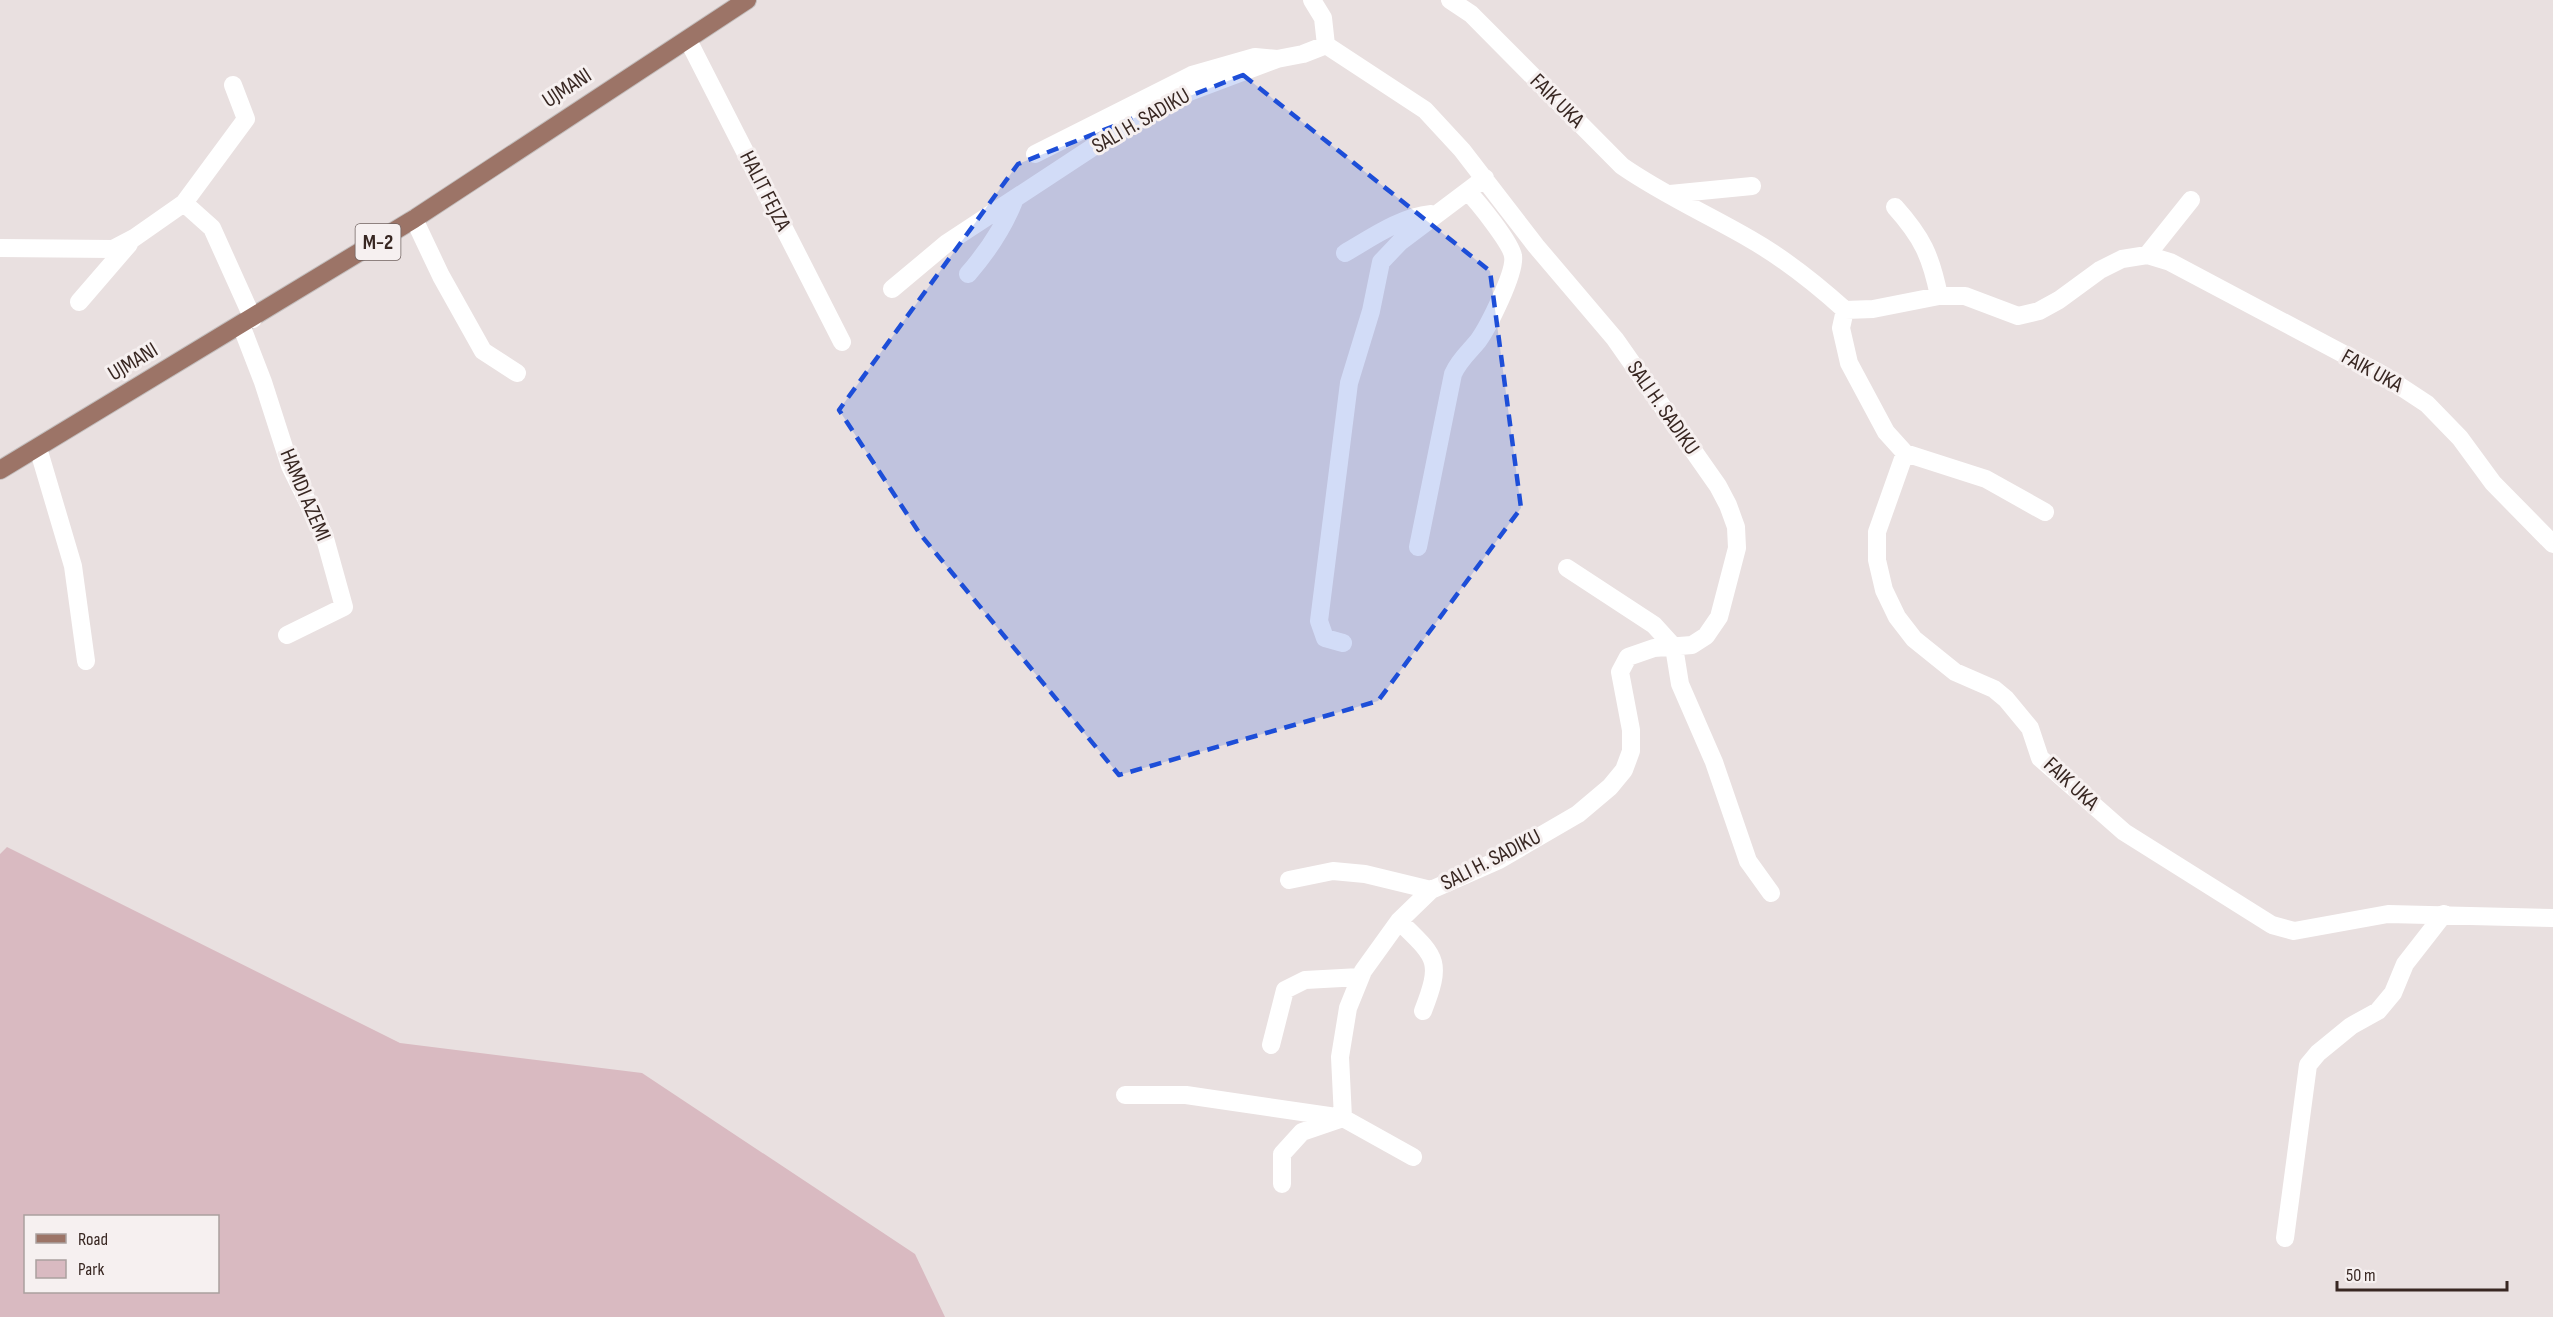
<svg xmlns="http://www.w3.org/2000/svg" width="2553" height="1317" viewBox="0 0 2553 1317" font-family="'Sofia Sans Condensed',sans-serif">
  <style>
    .green { fill: #d9bac1; fill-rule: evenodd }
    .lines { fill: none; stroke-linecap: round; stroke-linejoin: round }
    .primary-casing { stroke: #c3bebd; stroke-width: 20 }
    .street { stroke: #fff; stroke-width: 18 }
    .primary { stroke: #9c7467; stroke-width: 18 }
    .marked { fill: #1d4ed8; fill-opacity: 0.2; stroke: #1d4ed8; stroke-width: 4.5; stroke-dasharray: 12 8; stroke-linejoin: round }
    .labels { text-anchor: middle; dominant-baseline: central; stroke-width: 6; stroke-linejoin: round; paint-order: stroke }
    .shield { fill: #f6f0f0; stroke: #716360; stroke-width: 1.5 }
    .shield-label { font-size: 21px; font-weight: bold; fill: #382722 }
    .street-label { font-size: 22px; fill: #382722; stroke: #f6f0f0 }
  </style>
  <rect width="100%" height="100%" fill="#e9e0e0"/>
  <path class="green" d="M7,847L400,1043L642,1073L915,1254L945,1317H0V854ZM26,1216H218V1292H26Z"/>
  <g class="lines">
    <defs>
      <path id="primary" d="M0,470L414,219L747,0"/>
    </defs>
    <use href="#primary" class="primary-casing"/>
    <path class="street" d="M1312,0L1323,18L1326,45
      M1450,0L1471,14L1622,166C1662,194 1707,214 1750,239C1785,259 1815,283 1845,310L1873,309L1939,296H1965L2018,316L2039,311L2059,300L2100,270L2122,259L2147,255L2170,262L2383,375L2427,404L2460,438L2493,483L2553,544
      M688,40L842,342
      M1035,154L1192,75L1255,57L1277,59L1303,54L1326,45
      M1670,194L1752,186
      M184,203L246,119L233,85
      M1895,207C1922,237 1931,256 1939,296
      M414,219L441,276L483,351L517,373
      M0,248L113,249L134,238L184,203L212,228L253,319
      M1345,253C1371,238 1400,217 1431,214
      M2147,255L2191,200
      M968,274C988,251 1003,229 1014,201
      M892,289L947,243L1116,132L1189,92L1277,59
      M79,302L129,244
      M1845,310L1841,328L1849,363L1886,432L1905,453L1986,479L2045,512
      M241,325L263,382L290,466L324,535L344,607L287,635
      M38,448L73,566L86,661
      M1905,453L1877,532V560L1884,590L1897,617L1914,639L1955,672L1994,689L2006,699L2030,728L2040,758L2124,832L2272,925L2294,931L2388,914L2553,918
      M1418,547L1453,374C1459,360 1469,352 1478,341C1488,327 1516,272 1513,256C1511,243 1478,202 1468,192
      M1567,568L1654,625L1674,647L1680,684L1714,762L1748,861L1771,893
      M1343,643L1325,638L1319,621L1349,383L1371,311L1381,262L1400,242L1485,178
      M1289,880L1333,871L1365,874L1431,890
      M1399,921C1436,957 1443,960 1423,1011
      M1271,1045L1285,990L1305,980L1360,977
      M1125,1095H1186L1343,1118L1413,1157
      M1282,1184V1154L1302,1132L1343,1118L1340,1057L1348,1008L1363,971L1399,921L1431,890L1499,860L1578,814L1610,787L1624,770L1631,751V730L1620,672L1628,657L1654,648L1692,645L1706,636L1719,617L1737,548L1736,527L1728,505L1718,486L1615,339L1536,246L1462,150L1425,110L1326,45
      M2285,1238L2308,1065L2318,1053L2351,1026L2378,1011L2393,993L2405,964L2444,914"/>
    <use href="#primary" class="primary"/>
  </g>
  <path class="marked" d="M1243,75L1490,271L1521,508L1378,701L1119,775L920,534L839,410L1018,164Z"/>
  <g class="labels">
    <rect class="shield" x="355.5" y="224" width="45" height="36" rx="4.5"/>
    <g class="shield-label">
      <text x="378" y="242">M-2</text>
    </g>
    <g class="street-label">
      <text transform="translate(567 88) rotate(-33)">UJMANI</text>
      <text transform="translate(1557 101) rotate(45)">FAIK UKA</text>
      <text transform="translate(1141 121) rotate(-30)">SALI H. SADIKU</text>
      <text transform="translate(765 191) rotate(63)">HALIT FEJZA</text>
      <text transform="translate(133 362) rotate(-31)">UJMANI</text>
      <text transform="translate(2372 371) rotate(29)">FAIK UKA</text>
      <text transform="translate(1663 408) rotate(55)">SALI H. SADIKU</text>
      <text transform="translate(305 495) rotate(67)">HAMDI AZEMI</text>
      <text transform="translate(2071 784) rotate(43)">FAIK UKA</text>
      <text transform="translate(1491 860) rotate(-27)">SALI H. SADIKU</text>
    </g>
  </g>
  <rect x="24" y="1215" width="195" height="78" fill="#f6f0f0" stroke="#aaa09e" stroke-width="1.5"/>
  <rect x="36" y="1234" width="30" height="9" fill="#9c7467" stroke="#aaa09e" stroke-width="1.5"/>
  <text x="78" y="1245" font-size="18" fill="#382722">Road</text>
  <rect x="36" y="1260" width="30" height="18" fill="#d9bac1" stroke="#aaa09e" stroke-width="1.5"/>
  <text x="78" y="1275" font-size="18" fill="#382722">Park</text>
  <path d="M2337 1281v9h170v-9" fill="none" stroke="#382722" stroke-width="3"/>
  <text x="2346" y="1281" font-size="18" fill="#382722" stroke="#f6f0f0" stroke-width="4.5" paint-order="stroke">50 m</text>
</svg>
